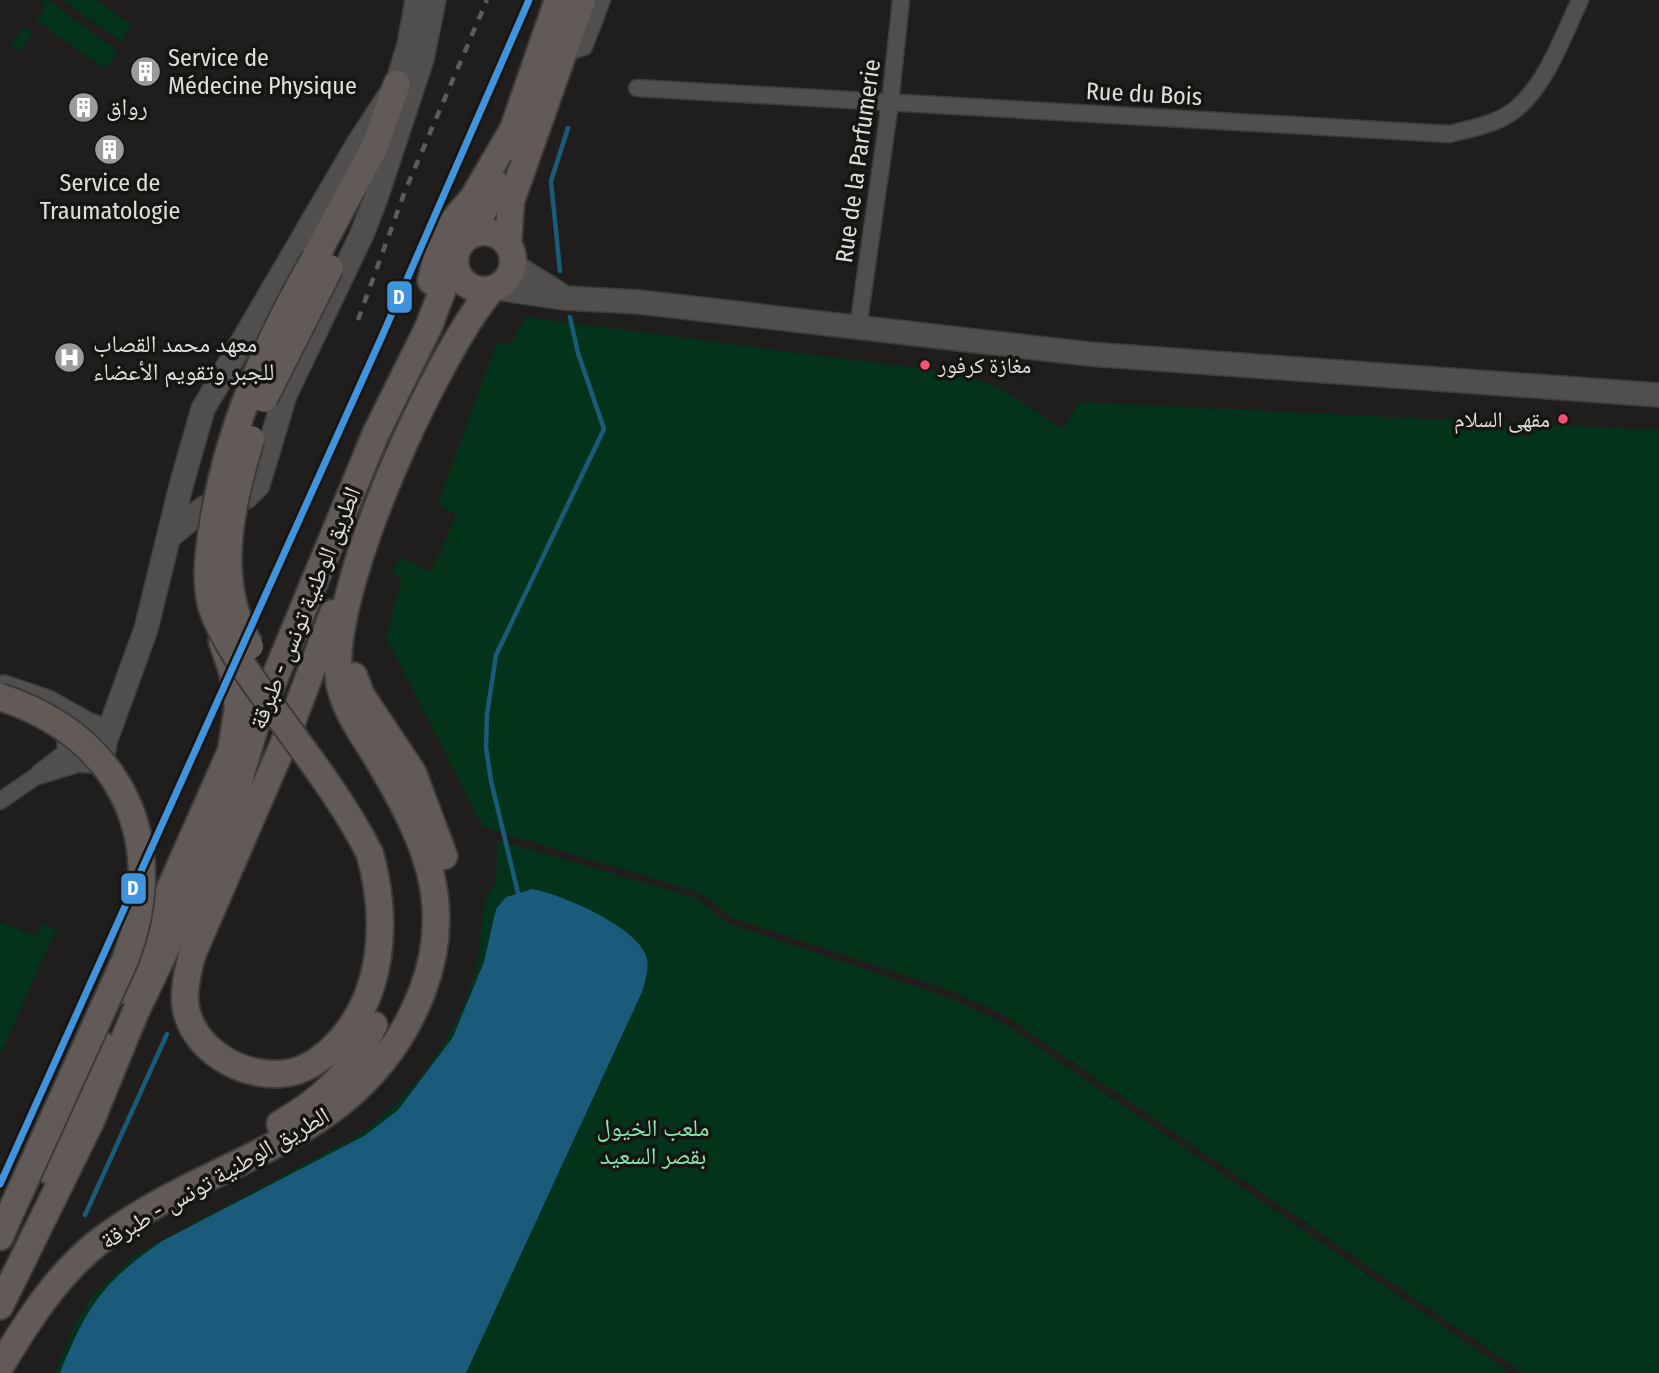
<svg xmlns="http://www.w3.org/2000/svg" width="1659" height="1373" viewBox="0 0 1659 1373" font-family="'Fira Sans Condensed','Noto Naskh Arabic',sans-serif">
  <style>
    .green { fill: #04331c }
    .water { fill: #1a5b7b }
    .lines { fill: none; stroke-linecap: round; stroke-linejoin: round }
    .stream { stroke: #1a5b7b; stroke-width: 4.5 }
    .street-casing { stroke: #3c3b39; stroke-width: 19 }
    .secondary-casing { stroke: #3c3b39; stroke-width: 26 }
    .primary-casing { stroke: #3c3b39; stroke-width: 30 }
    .street { stroke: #504f4e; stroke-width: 16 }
    .secondary { stroke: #504f4e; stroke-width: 23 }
    .primary { stroke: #615a57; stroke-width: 26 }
    .rail { stroke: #5c5c5b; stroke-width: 4.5; stroke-dasharray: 9 9; stroke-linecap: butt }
    .primary-bridge-casing { stroke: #3c3b39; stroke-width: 30; stroke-linecap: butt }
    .primary-bridge { stroke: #615a57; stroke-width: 26 }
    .rail-1-casing { stroke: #171512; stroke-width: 12 }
    .rail-1 { stroke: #4094de; stroke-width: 7 }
    .bus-dot { fill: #f65372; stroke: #171512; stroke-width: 2.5 }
    .labels { text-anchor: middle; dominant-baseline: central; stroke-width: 7; stroke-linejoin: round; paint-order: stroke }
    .bus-label { font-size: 22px; fill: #e0dedc; stroke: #171512; text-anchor: start }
    .poi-label { font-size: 24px; fill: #e0dedc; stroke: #171512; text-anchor: start }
    .street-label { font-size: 24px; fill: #e0dedc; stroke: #171512 }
    .park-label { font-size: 24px; fill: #8ae6ae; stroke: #171512 }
    .line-badge { stroke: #171512; stroke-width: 2.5 }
    .badge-label { font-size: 19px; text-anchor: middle; font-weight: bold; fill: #fff }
  </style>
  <rect width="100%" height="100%" fill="#1f1e1c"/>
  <path class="green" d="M40,0H48L118,52L105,69L36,20L46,6Z
    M63,0H96L131,25L121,41Z
    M24,27L32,33L19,52L11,45Z
    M525,317L961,374L1000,388L1062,429L1080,402L1659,430V1373H1523L1006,1016L955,992L731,917L699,892L483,827L386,637L402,578L392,573L399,557L431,572L457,514L437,505L497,342L511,344Z
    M497,840L696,898L727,923L952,999L1003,1023L1510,1373H55L73,1328L92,1296L135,1255L362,1133C418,1090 463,1030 478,959C482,940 480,920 485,901C486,894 493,890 495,883C498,870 496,854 497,840Z
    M0,922L36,936L42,924L56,929L0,1054Z"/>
  <path class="water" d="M532,889C561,894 641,928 647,959C649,970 645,982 642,992L466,1373H60C87,1306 102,1283 162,1241L364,1136L398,1110L453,1037L484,962L496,909L506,897Z"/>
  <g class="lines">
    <path class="stream" d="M560,271L551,181L568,128
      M518,893L491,781L486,747L487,714L496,655L604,429L578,353L570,317
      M85,1215L167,1034"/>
    <defs>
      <path id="street" d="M563,53L584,47L602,0
        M637,88L1450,134C1472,128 1498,124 1516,109C1547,83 1563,36 1580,0
        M858,328L890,103L901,0
        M39,773L70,749
        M0,801L35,777L87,761"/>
      <path id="secondary" d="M513,265L559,294
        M496,288L564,298L639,302L1089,354L1659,395
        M170,536L204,508L246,497L258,485L285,395L362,234L376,198L422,59L434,0
        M4,687L48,702L87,724
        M69 743a18 18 0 1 1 36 0a18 18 0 1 1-36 0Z
        M105,742L146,629L181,486L203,409L358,144L397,84L409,45L417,0"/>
      <path id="primary" d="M507,147L558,0
        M455 261a29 29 0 1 1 58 0a29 29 0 1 1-58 0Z
        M472,235L496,184
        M508,244L511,201L582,0
        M315,258L375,146L397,84
        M431,281L440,243L449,226L473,198L512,131
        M333,613L286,738L192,955C188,970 184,986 185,1002C189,1049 244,1080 287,1073C304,1071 321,1059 333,1048C385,997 388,920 370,854
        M354,676L361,695L413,773L444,856
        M125,990L231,751L238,707L233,674L222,641
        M280,1124C322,1100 354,1070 374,1025
        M50,1171L102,1045
        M0,1237L9,1216
        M0,1306L90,1123L135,1013L228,819L256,723L376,433L429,326L456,254
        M0,1367C27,1322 58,1273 100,1241C215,1153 363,1145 422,992C457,902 422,834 377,758C363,735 346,712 340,686C322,601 435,357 491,290"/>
    </defs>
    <use href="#street" class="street-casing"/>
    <use href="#secondary" class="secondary-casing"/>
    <use href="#primary" class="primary-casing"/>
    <use href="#street" class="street"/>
    <use href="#secondary" class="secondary"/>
    <use href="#primary" class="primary"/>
    <path class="rail" d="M358,320L405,191L487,0"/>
    <defs>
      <path id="primary-bridge" d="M315,258C266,343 226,432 212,530C208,555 204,589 214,614C227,646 250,676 270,704C305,753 343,800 370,854
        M264,399L330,268
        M250,646C213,581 230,507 251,439
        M0,697C121,736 171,841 125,960L9,1216"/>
    </defs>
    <use href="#primary-bridge" class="primary-bridge-casing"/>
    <use href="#primary-bridge" class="primary-bridge"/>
    <defs>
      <path id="rail-1" d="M0,1184L383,334L529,0"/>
    </defs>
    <use href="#rail-1" class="rail-1-casing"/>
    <use href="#rail-1" class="rail-1"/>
  </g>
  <defs>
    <symbol id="building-disc" viewBox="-11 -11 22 22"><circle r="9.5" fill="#9c9b99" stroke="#171512"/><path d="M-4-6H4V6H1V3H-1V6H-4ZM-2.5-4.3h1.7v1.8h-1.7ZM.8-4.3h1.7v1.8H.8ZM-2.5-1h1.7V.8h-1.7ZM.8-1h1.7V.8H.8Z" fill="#fff"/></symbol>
    <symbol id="hospital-disc" viewBox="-11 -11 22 22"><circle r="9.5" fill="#9c9b99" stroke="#171512"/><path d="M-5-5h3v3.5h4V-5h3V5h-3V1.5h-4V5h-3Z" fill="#fff"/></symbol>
  </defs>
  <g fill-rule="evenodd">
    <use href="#building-disc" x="128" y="54" width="35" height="35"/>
    <use href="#building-disc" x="66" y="90" width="35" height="35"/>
    <use href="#building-disc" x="92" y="132" width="35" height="35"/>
    <use href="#hospital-disc" x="52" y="340" width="35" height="35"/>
  </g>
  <g class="bus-dot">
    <circle cx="925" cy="365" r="6"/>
    <circle cx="1563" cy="419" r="6"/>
  </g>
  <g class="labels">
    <g class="bus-label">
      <text x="938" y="365">مغازة كرفور</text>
      <text x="1550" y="419" text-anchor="end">مقهى السلام</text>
    </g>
    <g class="poi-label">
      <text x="168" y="58">Service de<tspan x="168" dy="28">Médecine Physique</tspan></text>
      <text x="106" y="107">رواق</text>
      <text x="110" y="183" text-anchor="middle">Service de<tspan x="110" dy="28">Traumatologie</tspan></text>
      <text x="93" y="344">معهد محمد القصاب<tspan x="93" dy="28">للجبر وتقويم الأعضاء</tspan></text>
    </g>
    <g class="street-label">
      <text transform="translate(1144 94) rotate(3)">Rue du Bois</text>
      <text transform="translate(858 161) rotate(-82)">Rue de la Parfumerie</text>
      <text transform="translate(305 608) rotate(-68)">الطريق الوطنية تونس - طبرقة</text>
      <text transform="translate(215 1178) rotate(-30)">الطريق الوطنية تونس - طبرقة</text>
    </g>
    <g class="park-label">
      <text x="653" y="1128">ملعب الخيول<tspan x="653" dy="28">بقصر السعيد</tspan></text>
    </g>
  </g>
  <g class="line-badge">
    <rect x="386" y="280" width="27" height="34" rx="7" fill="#4094de"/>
    <rect x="120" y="872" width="27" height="33" rx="7" fill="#4094de"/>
  </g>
  <g class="badge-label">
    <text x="399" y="304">D</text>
    <text x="133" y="895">D</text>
  </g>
</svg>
